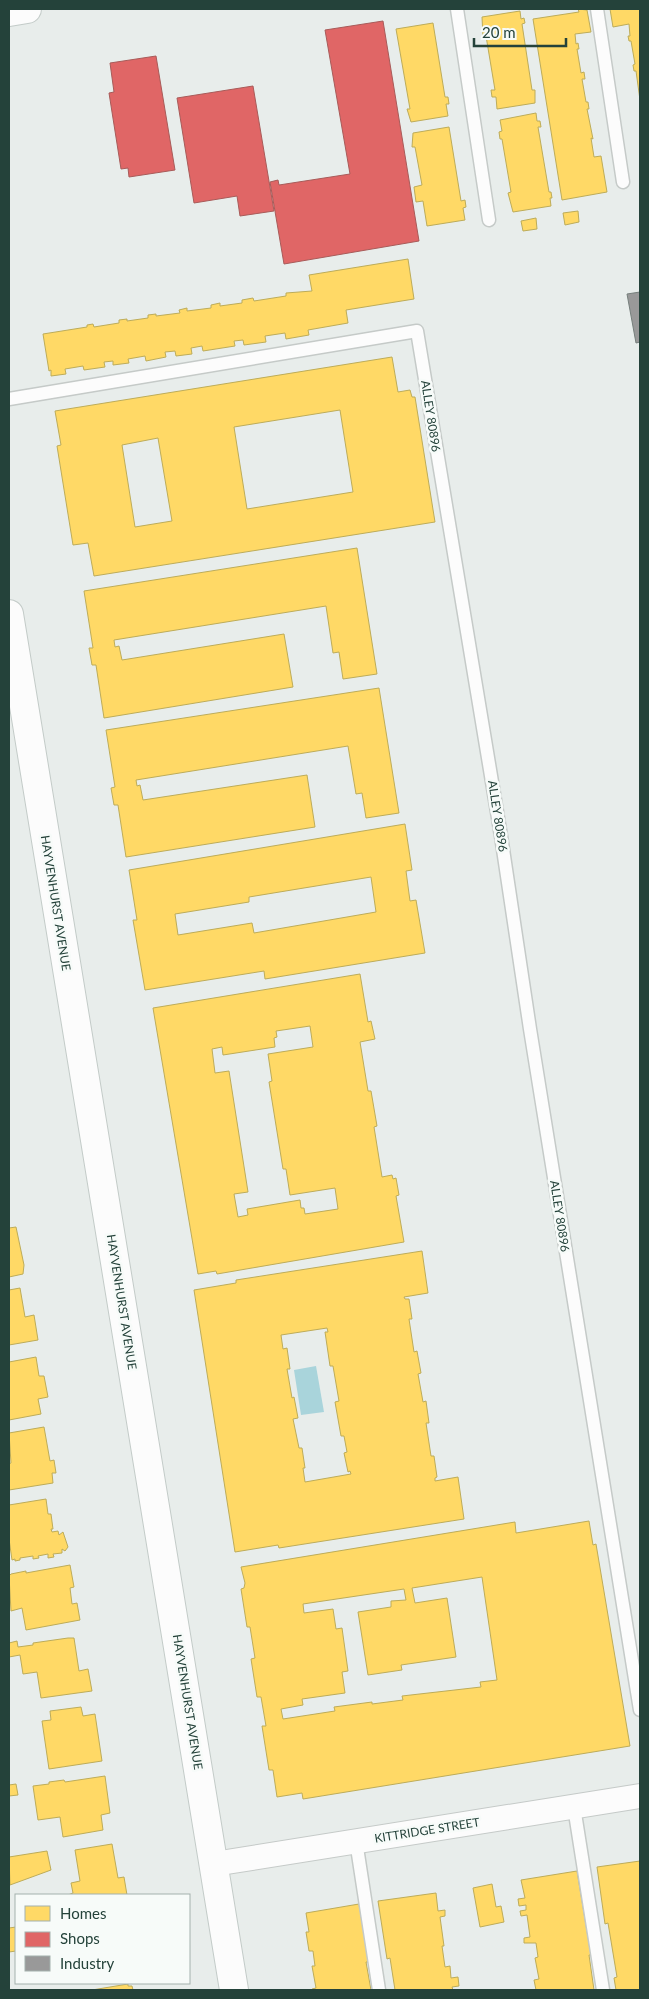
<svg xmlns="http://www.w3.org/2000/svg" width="649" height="1999" viewBox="0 0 649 1999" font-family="Lato,sans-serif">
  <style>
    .water { fill: #a9d4db }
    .homes { fill: #ffd966; stroke: #bdac59; fill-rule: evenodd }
    .shops { fill: #e06666; stroke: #a85b59 }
    .industry { fill: #999; stroke: #767f7c }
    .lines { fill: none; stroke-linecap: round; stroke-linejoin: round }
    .lane-casing { stroke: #c5cac8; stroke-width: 15 }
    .street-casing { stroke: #c5cac8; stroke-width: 26 }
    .secondary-casing { stroke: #c3cbc8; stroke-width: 30 }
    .lane { stroke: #fcfcfc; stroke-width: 12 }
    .street { stroke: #fcfcfc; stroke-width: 24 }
    .secondary { stroke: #fcfcfc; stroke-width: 28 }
    .labels { text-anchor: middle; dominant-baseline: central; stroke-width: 5; stroke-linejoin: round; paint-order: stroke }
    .street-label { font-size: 12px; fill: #24423a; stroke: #f7fbf9 }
  </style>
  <rect width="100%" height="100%" fill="#e8edeb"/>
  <path class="water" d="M316,1366L324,1412L301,1415L294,1370Z"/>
  <path class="homes" d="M578,9L587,10L591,32L575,34L576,44L578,43L579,49H577L581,73L584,72L585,79H582L586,102H588L589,109H587L593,139L591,138L594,157L601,156L607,192L562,200L533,19L579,12Z
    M610,9H640V100L636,71H634L633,65L635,64L631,41H629L628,36H630L629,24L613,27Z
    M520,11L521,19L524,18L525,23L522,24L532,90H535V103L497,109L496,97H492L491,90H495L486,36L483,37L482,17Z
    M433,23L445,97H448L449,104H446L448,116L411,122L407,109H410L396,29Z
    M536,113L537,121H540L541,127H538L549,192H551L552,198H550L551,206L513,212L508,193L511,192L502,139H500L499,132L502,131L500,120Z
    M449,127L461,201L465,200L466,207L463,208L465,220L427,226L423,201L416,202L414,187L422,185L415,147H412L413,133Z
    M578,211L579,222L565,225L563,213Z
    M536,218L537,229L523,231L521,221Z
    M408,259L414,299L346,310L348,323L308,330L309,335L286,339L285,333L265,336L266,342L244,345L243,340L234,341L235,346L203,351L202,346L191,348L192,354L176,356L175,351L165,352L166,357L146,361L145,356L128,359L129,363L113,365V361L104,362L105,367L84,370L83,366L65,369L66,374L51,376V370L49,371L43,334L87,327V325L93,324L94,327L119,323V320L127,319V321L148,318V315L156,314V316L180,313L179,310L187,308V311L211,308V305L220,303V306L242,303V300L253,298L254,301L286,296V293L312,291L309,275Z
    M392,357L398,392L410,390L412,397H415L435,522L94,576L88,543L73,545L57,446L61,445L55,411ZM340,410L353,492L247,509L234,427ZM158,438L172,521L135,527L122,445Z
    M357,548L377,674L343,679L339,652L333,653L326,606L114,640L115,647L119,646L122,660L284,634L293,687L104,718L96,665H92L89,648H93L84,591Z
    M379,688L399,813L366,818L362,793L356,794L348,746L136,780L137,786L140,785L143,800L307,775L315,827L126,857L118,805H114L111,788L115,787L106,730Z
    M405,824L412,870L406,871L410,901L416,900L425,953L265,979L264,971L145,990L133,920H137L129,870ZM371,877L376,912L254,933L252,923L178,935L175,914L249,902V897Z
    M360,974L368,1022L371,1021L375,1039L360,1042L368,1091H371L377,1126L374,1127L382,1177L392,1175L393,1179L396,1178L399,1195L396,1196L404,1242L217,1274L216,1271L198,1274L153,1008ZM310,1026L313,1047L268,1054L272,1081L269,1082L283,1169H286L290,1195L335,1188L338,1209L305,1214L304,1208H301L300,1200L247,1209L248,1215L238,1217L234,1194L248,1192L229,1071L215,1073L212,1049L222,1047L223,1055L275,1047L274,1038L277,1037L276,1031Z
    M16,1227L24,1265L23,1274L9,1277V1228Z
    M422,1251L428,1293L404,1297L405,1299H409L412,1319H409L414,1352L417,1351L421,1373L418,1374L423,1402L426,1401L429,1423H426L431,1456H434L437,1477L435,1478V1481L458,1477L464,1519L279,1548L278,1545L235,1552L194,1290L236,1283V1280ZM327,1328L328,1332H325L330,1366H333L339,1401L335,1402L341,1436H344L347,1452L344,1453L348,1472L350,1471L351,1474L305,1482L303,1468H305L302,1448H299L293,1419L298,1418L294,1397L292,1398L287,1369H290L287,1348L283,1349L281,1335Z
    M20,1288L25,1317L34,1315L38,1340L9,1345V1290Z
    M36,1357L39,1376H44L48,1397L38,1399L41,1414L9,1420V1425V1362Z
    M44,1427L50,1461L54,1460L56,1473H52L53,1483L9,1490V1464L11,1463L9,1433Z
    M46,1499L48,1514H51L53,1529H51L52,1532L58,1531L59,1535L63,1532L68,1547L65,1551L62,1549V1553L53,1554L54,1557L48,1558V1554L38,1556L39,1558L33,1559V1556L20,1558V1560L15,1561V1559L12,1560L9,1539V1505Z
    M589,1521L593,1545L596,1544L630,1746L303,1799L302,1793L277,1797L273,1770H269L262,1726H266L261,1697H257L251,1659L255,1658L250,1627H247L241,1589L244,1588L245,1583L241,1567L515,1522L516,1533ZM482,1577L497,1680L480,1682L481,1687L402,1696L403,1700L372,1704V1702L334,1707L335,1711L283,1719L281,1709L303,1705L302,1699L345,1693L342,1672L348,1671L342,1628L336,1629L333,1609L304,1613L303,1604L404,1589L406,1600L391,1601V1607L358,1612L368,1675L402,1670L401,1665L456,1657L447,1598L415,1603L412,1588Z
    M70,1565L74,1587L70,1588L72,1604L77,1603L80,1620L26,1630L22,1608L11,1611L9,1576L11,1574L26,1571V1573Z
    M68,1638H74L79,1671L88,1669L92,1691L41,1698L37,1672L23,1674L20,1655L9,1657V1643L17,1641L18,1647L33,1645V1643Z
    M81,1707L83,1716L95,1714L102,1761L49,1769L42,1721L51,1720L50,1711Z
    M105,1776L110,1813L101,1815L103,1830L63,1837L60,1817L38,1820L33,1786L49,1784V1782L64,1780L65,1782Z
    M16,1784L18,1795L9,1796V1785Z
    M112,1844L118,1878L124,1877L127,1895H68L73,1893L71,1883L80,1881L75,1850Z
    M47,1851L51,1870L10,1885L9,1857Z
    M640,1861V1990H616L614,1978L617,1977L608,1923L605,1924L597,1867Z
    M577,1871L591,1955H589L594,1990H536L534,1980L539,1979L535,1958L538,1957L536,1943H524V1938L530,1937L527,1915L521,1916L520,1911L526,1910V1905L519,1906L518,1899L525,1898L521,1880Z
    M492,1884L496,1907L501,1906L504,1922L480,1927L473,1888Z
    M436,1893L438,1911L445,1910V1916L440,1917L444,1946H442L445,1967L450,1966L451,1978L458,1977L459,1986L452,1987L453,1990H395L390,1958L387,1959L378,1901Z
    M359,1904L369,1962H366L371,1990H312V1989L316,1988L312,1966H315L313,1951H309L306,1932H309L306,1913Z
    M16,1927V1951L9,1952V1928Z
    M128,1984V1986H132L133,1990H92Z"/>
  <path class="shops" d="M383,21L419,241L284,264L270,182L278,180L279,185L350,174L325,30Z
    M156,56L175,170L129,177L128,168L121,169L109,93L114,92L110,63Z
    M253,86L274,211L240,216L237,196L194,203L177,98Z"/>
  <path class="industry" d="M640,292V342L636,343L627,294Z"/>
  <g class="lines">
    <defs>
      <path id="lane" d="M457,9L489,220
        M597,9L623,182
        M9,399L417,331L501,836L530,1029L640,1710
        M574,1807L603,1990
        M356,1841L379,1990"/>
      <path id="street" d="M214,1864L640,1796"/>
      <path id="secondary" d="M9,12L27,9
        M9,614L234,1990"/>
    </defs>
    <use href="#lane" class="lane-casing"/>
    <use href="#street" class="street-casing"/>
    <use href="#secondary" class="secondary-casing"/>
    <use href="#lane" class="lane"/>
    <use href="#street" class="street"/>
    <use href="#secondary" class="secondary"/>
  </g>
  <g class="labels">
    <g class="street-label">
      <text transform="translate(431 416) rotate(81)">ALLEY 80896</text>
      <text transform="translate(498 816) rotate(81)">ALLEY 80896</text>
      <text transform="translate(56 903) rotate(81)">HAYVENHURST AVENUE</text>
      <text transform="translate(560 1216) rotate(81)">ALLEY 80896</text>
      <text transform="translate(122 1302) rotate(81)">HAYVENHURST AVENUE</text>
      <text transform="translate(188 1702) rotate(81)">HAYVENHURST AVENUE</text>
      <text transform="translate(427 1830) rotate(-9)">KITTRIDGE STREET</text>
    </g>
  </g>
  <rect width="649" height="1999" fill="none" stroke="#24423a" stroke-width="20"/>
  <rect x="15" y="1894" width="175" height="90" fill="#f7fbf9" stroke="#a3b1ad"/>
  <rect x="25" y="1906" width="25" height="15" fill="#ffd966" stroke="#a3b1ad"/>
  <text x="60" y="1919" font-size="15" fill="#24423a">Homes</text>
  <rect x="25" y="1932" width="25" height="15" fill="#e06666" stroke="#a3b1ad"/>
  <text x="60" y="1944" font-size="15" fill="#24423a">Shops</text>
  <rect x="25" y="1956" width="25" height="15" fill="#999999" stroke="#a3b1ad"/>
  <text x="60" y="1969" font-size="15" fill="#24423a">Industry</text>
  <path d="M474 38v8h92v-8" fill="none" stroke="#24423a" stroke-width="2.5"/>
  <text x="482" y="38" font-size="15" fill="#24423a" stroke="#f7fbf9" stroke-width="4" paint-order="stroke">20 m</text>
</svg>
